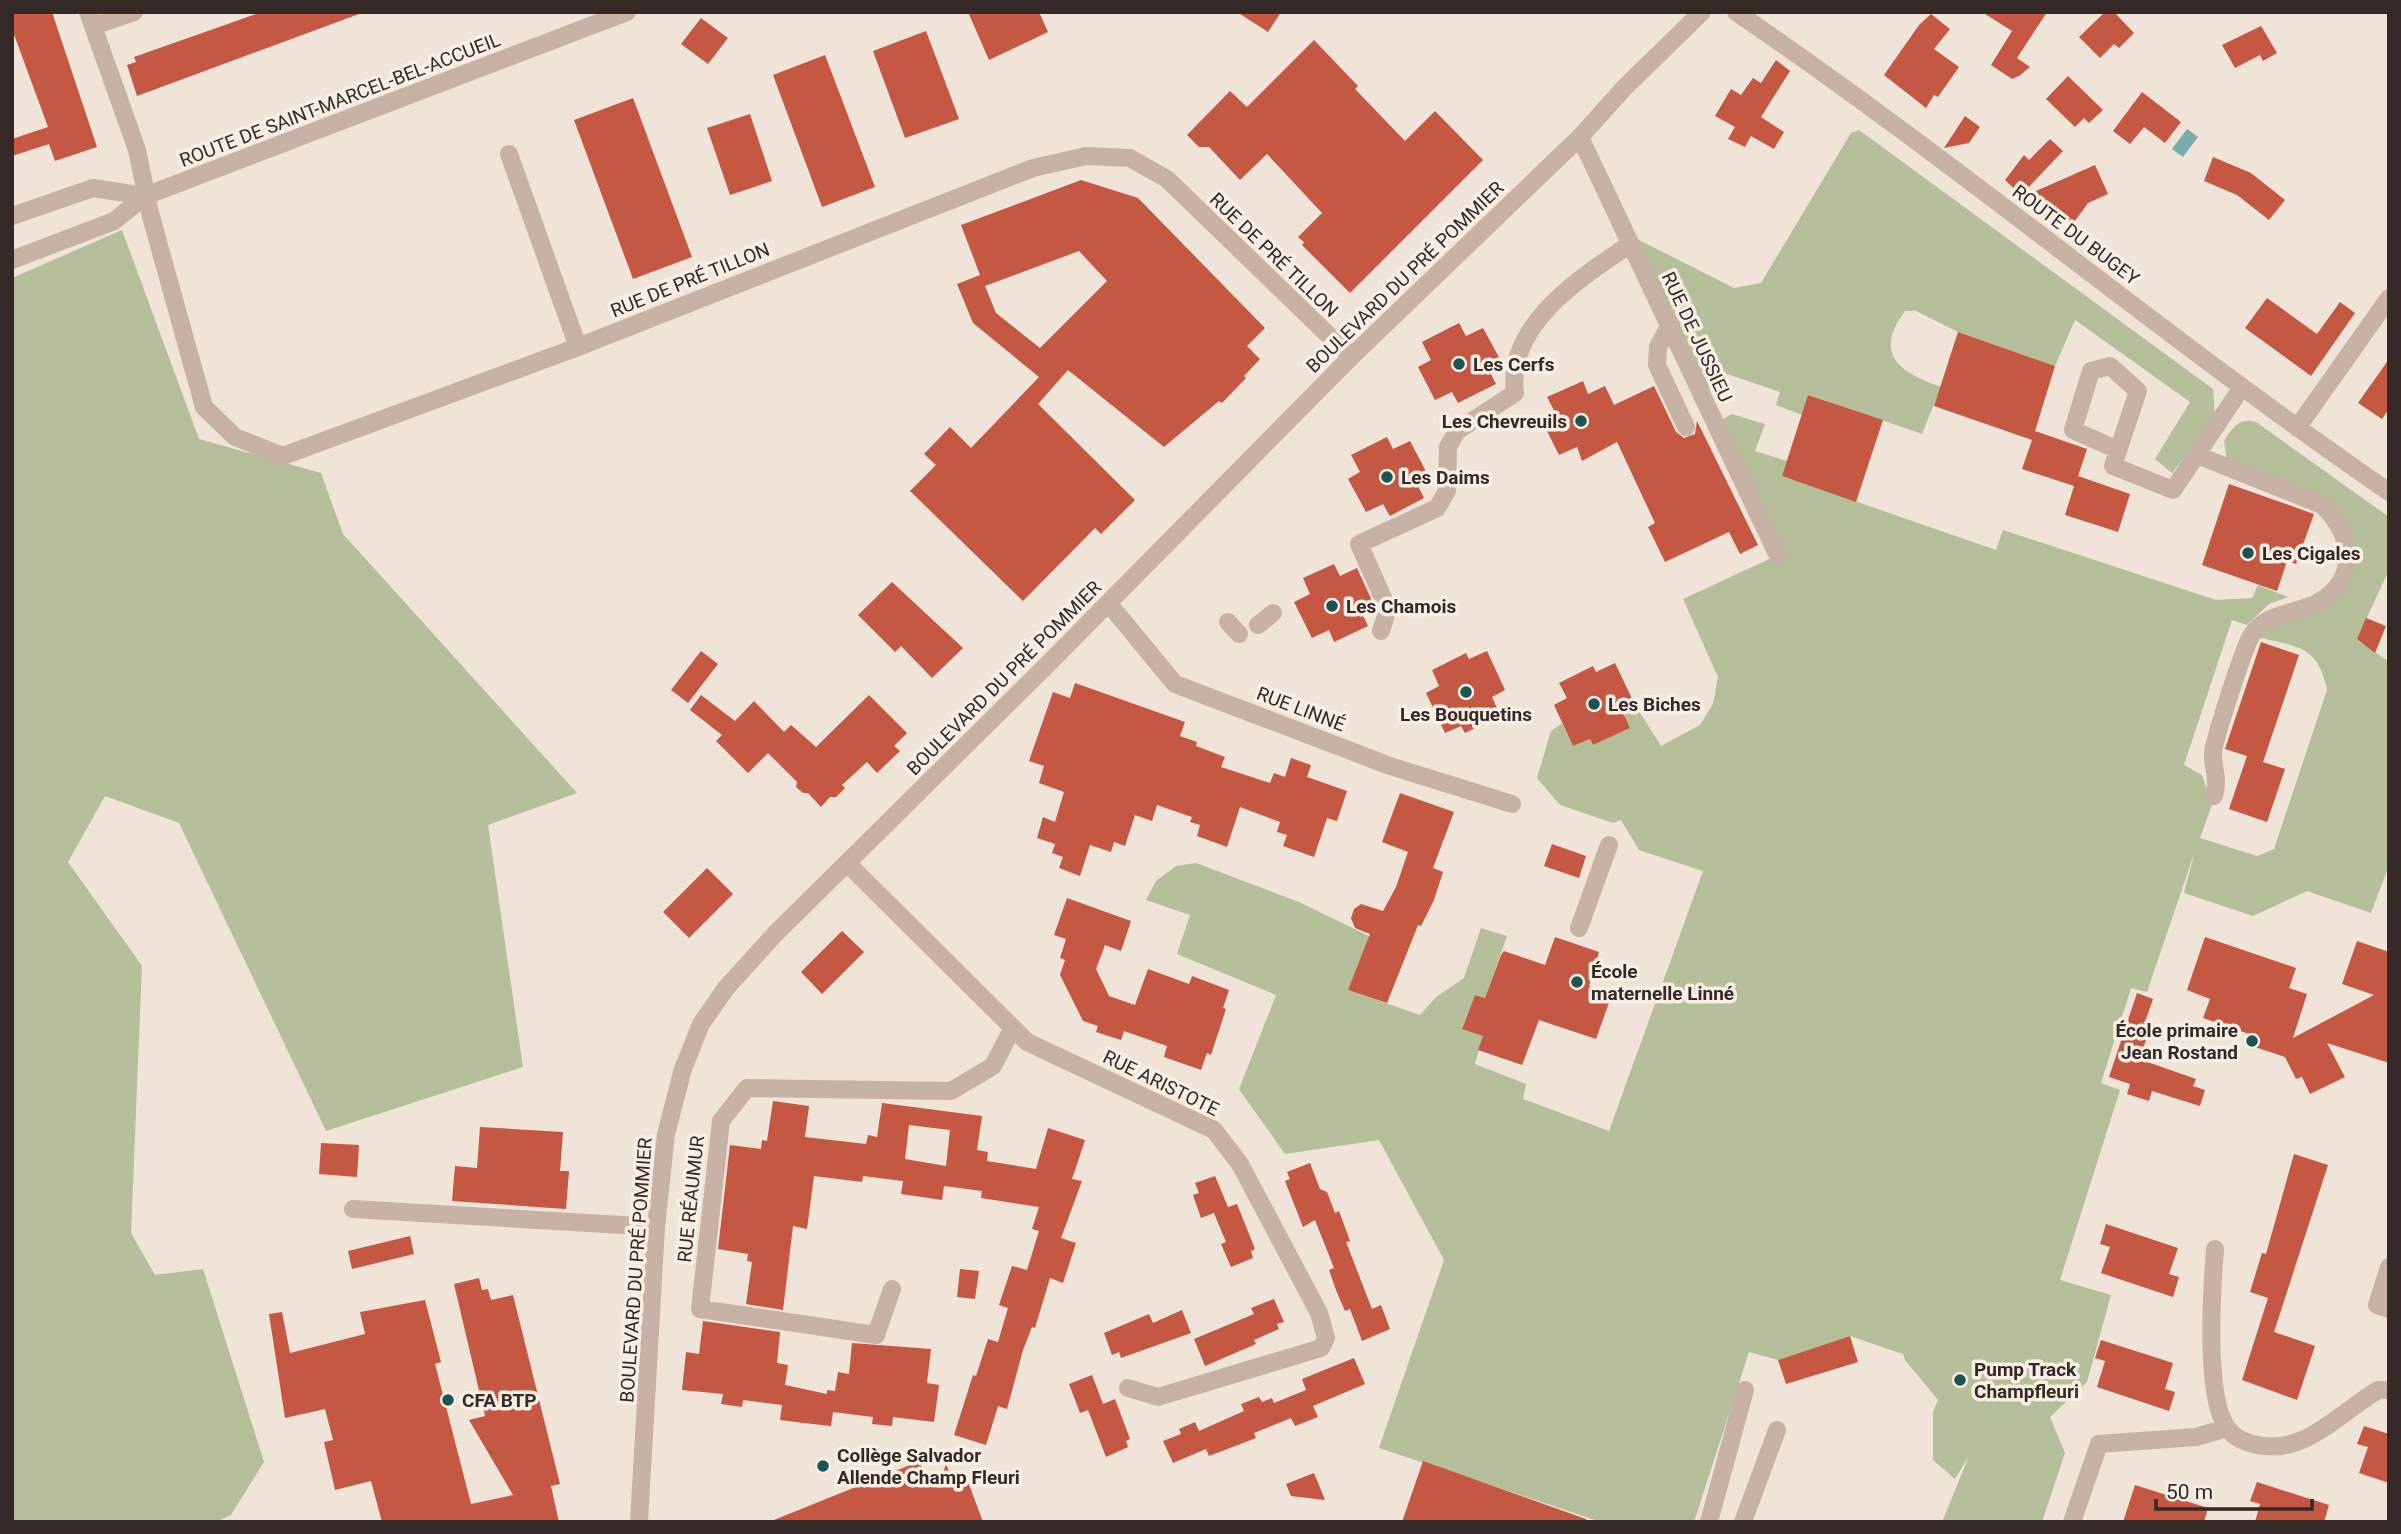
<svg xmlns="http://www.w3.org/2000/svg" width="2401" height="1534" viewBox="0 0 2401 1534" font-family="Roboto,sans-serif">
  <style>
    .green { fill: #b5bf99 }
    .water { fill: #78adab }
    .building { fill: #c45843; fill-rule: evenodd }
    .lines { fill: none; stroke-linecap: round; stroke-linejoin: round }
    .minor { stroke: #c8b2a5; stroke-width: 18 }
    .poi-dot { fill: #1c5454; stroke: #f8eee4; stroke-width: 2.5 }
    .labels { text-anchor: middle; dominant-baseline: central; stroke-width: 7; stroke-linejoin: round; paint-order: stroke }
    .street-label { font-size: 19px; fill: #342926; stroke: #f8eee4 }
    .poi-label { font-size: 19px; font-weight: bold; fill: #342926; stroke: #f8eee4; text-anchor: start }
  </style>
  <rect width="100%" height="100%" fill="#f0e3d8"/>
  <path class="green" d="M1859,130L2213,389L2215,416L2172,473L2155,459L2190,402L2075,320L2055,366L1958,332L1916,311H1905C1872,355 1901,373 1941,387L1922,434L1809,395L1802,415L1776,405L1780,392L1721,372L1715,387L1700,391L1625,233L1734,288L1761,283L1851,133Z
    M122,230L199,439L321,473L343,534L577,793L488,825L523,1067L326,1131L179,823L105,796L68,862L142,966L131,1233L155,1275L203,1269L264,1462L231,1515L216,1522H12V278Z
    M1732,414L1765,424L1755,451L1787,461L1782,476L1996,550L2003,530L2216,600L2252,598L2258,585L2288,597L2269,604L2247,625L2232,620L2184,765L2202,775L2212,805L2200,838L2257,856L2274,849L2327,690C2317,641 2294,648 2251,635L2315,604L2340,579L2338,520L2228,467L2224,441C2233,427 2239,417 2256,422L2389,517V570L2357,639L2389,662V865L2371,913L2307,891L2253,916L2184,893L2195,851L2147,992L2131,988L2101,1083L2120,1090L2060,1280L2111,1295L2087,1382L2050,1417L2065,1453L2042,1522H1942L1969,1456L1955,1479L1933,1460V1412L1938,1400L1905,1360L1903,1354L1850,1336L1778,1360L1749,1352L1694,1522H1601L1379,1448L1444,1260L1379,1140L1285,1154L1239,1089L1276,995L1177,954L1190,915L1146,900L1156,881L1176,866L1196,863L1299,902L1371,937L1348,990L1420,1015L1436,997L1464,978L1481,928L1507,936L1485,998L1475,995L1462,1028L1483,1036L1475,1064L1526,1084L1523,1099L1609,1131L1703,871L1639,850L1621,820L1613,823L1560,805L1537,778L1551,731L1562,723L1573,746L1590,739L1593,745L1630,728L1622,709L1634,703L1661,746L1700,725L1713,704L1718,677L1683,599L1778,555L1715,424Z"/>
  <path class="water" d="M2187,129L2198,137L2183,157L2172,149Z"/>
  <path class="building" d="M12,12H52L97,147L55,161L49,144L12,156V139L48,127L12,29Z
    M262,12L359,14L137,96L127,65L136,62L134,57Z
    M968,12H1039L1048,32L989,60Z
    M1237,12H1281L1268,32Z
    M1982,12H2047L2017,58L2030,67L2019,76L2012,79L1991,65L2012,31Z
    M2105,12H2114L2134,33L2119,48L2114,44L2100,58L2079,37Z
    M1931,14L1950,29L1934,49L1959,67L1938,97L1934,95L1926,108L1884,75L1919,25Z
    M701,18L728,38L708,64L681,44Z
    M2261,26L2277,53L2263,61L2260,55L2235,68L2222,45Z
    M926,31L959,119L905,138L873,51Z
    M1314,40L1358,86L1355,89L1405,141L1435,111L1483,160L1350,293L1302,245L1304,242L1298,237L1322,213L1267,154L1240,180L1209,147H1199L1187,135L1230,91L1247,107Z
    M825,55L875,187L822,207L773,75Z
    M1776,60L1790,71L1761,117L1784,132L1774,149L1751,136L1745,147L1728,139L1735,127L1715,116L1731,89L1741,95L1753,78L1761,83Z
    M2068,76L2103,110L2089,123L2084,118L2075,127L2046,99Z
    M2142,92L2181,122L2165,143L2144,127L2130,144L2113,131Z
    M633,98L692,257L633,279L574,120Z
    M750,114L772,181L730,195L707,128Z
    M1965,116L1980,127L1969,143L1944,148Z
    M2050,139L2063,151L2021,195L2005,180L2024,155L2029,160Z
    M2213,157L2251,173L2285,200L2269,220L2237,195L2204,181Z
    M2095,165L2108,194L2088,203L2072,225L2029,194Z
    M1081,180L1138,198L1265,328L1247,346L1260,359L1244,376L1246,378L1222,403L1219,401L1164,447L1068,370L1038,404L1135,500L1101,534L1095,528L1023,601L910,491L936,465L924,454L950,427L971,448L1039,377L973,323L957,284L980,275L961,225ZM1079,251L1107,281L1040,348L996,313L985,286Z
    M2267,298L2317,334L2340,302L2355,313L2311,376L2245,328Z
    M1459,323L1466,336L1483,328L1501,361L1488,368L1496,384L1458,403L1452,392L1435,400L1418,367L1431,360L1422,342Z
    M1958,332L2055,366L2035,431L2087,449L2078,476L2130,494L2118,532L2065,515L2074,486L2022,469L2032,440L1934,406Z
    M2389,359V409L2382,419L2358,403Z
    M1583,381L1588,394L1605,386L1614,405L1654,386L1676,432L1684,438L1695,434L1697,421L1758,545L1740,554L1729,532L1665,562L1648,527L1655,523L1617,442L1582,461L1577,447L1559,455L1542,421L1556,414L1547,397Z
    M1808,395L1883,420L1856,502L1782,476Z
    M1387,437L1393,449L1410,441L1428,475L1415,480L1424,498L1390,516L1383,504L1366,512L1348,479L1360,472L1351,455Z
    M2229,484L2314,514L2296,564L2287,561L2277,591L2202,565Z
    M1334,564L1340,576L1357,568L1373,603L1360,609L1368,626L1334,642L1329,630L1312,638L1294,602L1310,594L1303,578Z
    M892,582L963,648L932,678L901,646L895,652L858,615Z
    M2366,618L2386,626L2375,653L2357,639Z
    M2261,642L2299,655L2263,762L2285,769L2267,822L2229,809L2247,756L2225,749Z
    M701,651L718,664L688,703L671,690Z
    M1487,651L1505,690L1492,697L1500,715L1465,733L1461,726L1445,733L1426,693L1439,686L1432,670L1466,653L1469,659Z
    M1615,663L1634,703L1622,710L1630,728L1593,745L1590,739L1573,746L1554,705L1567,698L1559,683L1593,666L1596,672Z
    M1075,683L1185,722L1180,736L1197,742L1196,746L1225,757L1221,767L1270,783L1274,773L1285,777L1291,758L1311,765L1307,777L1347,791L1337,821L1327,818L1314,857L1283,846L1287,835L1277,832L1280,822L1240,807L1227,847L1197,836L1200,825L1190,822L1192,817L1157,805L1152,821L1135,815L1125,846L1114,842L1111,852L1090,845L1080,876L1059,868L1063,857L1052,853L1055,844L1037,838L1043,817L1055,822L1064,792L1039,783L1044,766L1029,761L1053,692L1070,698Z
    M701,695L735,721L754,701L784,732L791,725L816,747L869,695L907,733L894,746L900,751L877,773L867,762L842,785L845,788L836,797H830L821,807L808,793H803L796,787L797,782L768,753L748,773L716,741L722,735L690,710Z
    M1400,793L1454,812L1433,868L1443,872L1434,900L1421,926L1418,925L1387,1003L1348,990L1370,934L1355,928L1351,918L1354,909L1361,904L1383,911L1396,887L1408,852L1382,842Z
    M1552,844L1586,856L1579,878L1544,866Z
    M707,868L733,894L689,938L663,912Z
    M1067,898L1131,921L1121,951L1105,945L1096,969L1109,996L1135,1005L1148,969L1189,984L1192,976L1229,990L1223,1008L1226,1009L1211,1055L1207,1053L1201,1070L1164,1057L1167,1046L1124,1031L1121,1040L1096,1032L1098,1026L1083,1021L1060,975L1065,960L1060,958L1066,939L1054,935Z
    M842,931L864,952L822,994L801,972Z
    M1555,937L1599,952L1589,986L1612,994L1596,1039L1539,1020L1522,1065L1478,1050L1483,1036L1462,1029L1475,995L1485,998L1501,955L1504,951L1545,965Z
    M2205,937L2296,968L2289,988L2307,994L2293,1038L2374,995L2342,984L2357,941L2389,952V1063L2327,1043L2345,1077L2310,1094L2302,1077L2296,1079L2285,1057L2246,1044L2249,1034L2203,1018L2210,999L2187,990Z
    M2137,993L2153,999L2145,1022L2152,1024L2139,1059L2196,1079L2193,1086L2205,1090L2200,1106L2152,1091L2149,1101L2127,1094L2130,1084L2109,1077Z
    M773,1101L809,1106L805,1137L866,1144L868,1135L877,1137L882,1103L982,1116L977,1150L988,1152L987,1161L1036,1169L1048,1128L1085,1140L1072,1179L1082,1181L1061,1238L1076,1243L1063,1283L1050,1278L1035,1328L1032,1327L1023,1350L1007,1409L998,1406L986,1445L954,1435L973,1375L976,1376L988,1339L998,1342L1008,1308L999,1305L1012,1266L1027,1270L1039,1231L1032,1229L1039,1207L981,1198L982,1191L944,1186L942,1200L901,1194L903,1181L863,1176L862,1182L814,1176L807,1229L793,1226L783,1310L746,1304L752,1262L747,1261L748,1254L718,1249L730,1145L761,1149L762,1140L767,1141ZM909,1125L950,1130L946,1166L905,1159Z
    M480,1127L563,1132L560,1171H569L566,1209L452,1201L455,1166L477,1168Z
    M321,1143L359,1145L357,1177L319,1174Z
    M2294,1154L2328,1165L2274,1332L2315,1346L2297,1400L2242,1380L2268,1298L2250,1292L2262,1253L2266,1254Z
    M1310,1163L1320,1189L1327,1192L1335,1213L1339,1211L1350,1241L1346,1242L1372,1309L1381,1305L1390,1329L1362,1341L1350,1309L1345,1311L1336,1290L1329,1270L1334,1268L1315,1220L1303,1227L1285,1181L1290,1179L1287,1172Z
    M1215,1176L1228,1207L1237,1204L1255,1249L1251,1251L1253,1258L1231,1267L1221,1244L1226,1242L1214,1213L1224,1209L1201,1218L1193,1195L1199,1193L1195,1183Z
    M2106,1224L2178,1248L2169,1274L2179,1277L2173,1297L2101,1273L2110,1247L2100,1244Z
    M410,1236L414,1254L352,1269L348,1251Z
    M960,1269L979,1271L975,1299L957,1297Z
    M479,1278L482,1290L488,1289L491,1300L513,1295L560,1484L551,1486L559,1522H382L371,1481L335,1490L324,1442L333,1440L325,1409L285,1418L269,1314L282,1312L290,1353L365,1334L360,1312L425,1300L441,1362L435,1364L471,1504L513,1495L469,1420L485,1416L454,1284Z
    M1274,1299L1284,1322L1277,1324L1279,1329L1254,1340L1256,1344L1205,1366L1194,1339L1254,1314L1251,1308Z
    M1182,1310L1191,1333L1121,1358L1119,1352L1112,1355L1104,1333L1149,1314L1153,1323Z
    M703,1321L780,1332L777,1363L788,1365L785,1385L827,1394V1390L835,1391L838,1372L849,1374L852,1343L931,1349L927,1383L939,1385L934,1422L893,1417L892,1426L872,1424L873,1417L833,1412L831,1426L804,1423L780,1420L782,1405L743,1400L742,1407L721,1404L723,1394L682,1390L686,1352L699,1354Z
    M1850,1336L1858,1362L1786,1384L1778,1360Z
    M2101,1340L2173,1363L2165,1389L2175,1392L2169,1411L2097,1387L2105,1361L2095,1358Z
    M1354,1358L1365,1384L1313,1406L1318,1417L1295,1426L1291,1418L1254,1433L1256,1438L1209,1456L1206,1449L1173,1463L1163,1441L1181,1434L1179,1429L1195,1422L1199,1431L1244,1411L1241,1404L1259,1397L1262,1402L1272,1398L1274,1403L1306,1390L1302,1379Z
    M1092,1375L1103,1404L1115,1399L1130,1439L1126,1441L1128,1447L1106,1457L1088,1410L1080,1413L1069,1384Z
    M2364,1426L2389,1434V1483L2359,1473L2368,1447L2357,1444Z
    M920,1461L927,1479L940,1482L946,1464L954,1484L967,1479L983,1522H769Z
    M1423,1461L1586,1519V1522H1402Z
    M1314,1473L1325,1500L1291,1496L1286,1484Z
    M2257,1482L2329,1505L2324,1522H2255L2260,1504L2250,1501Z
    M2135,1485L2208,1508L2204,1522H2123Z"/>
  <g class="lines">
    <path class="minor" d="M88,12L137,150L150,213L204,407L235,437L283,456L578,347L1033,168L1086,156L1130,158L1167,179L1351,357
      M1736,12C1959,164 2166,339 2389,492
      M94,26L134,12
      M1580,137L1778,556
      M509,154L578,347
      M12,216L93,188L145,196
      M12,260L114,221L145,196L627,12
      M1669,326L1658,347L1657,365L1686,427
      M2297,428L2389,298
      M2118,450L2073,430L2091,371L2110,366L2138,391L2113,466L2173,490L2242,387
      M2197,455L2322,505C2353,534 2360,580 2317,603C2295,614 2265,613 2251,636C2244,648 2213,742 2213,754C2213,771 2219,777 2214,796
      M1109,604L1175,684L1390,766L1512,804
      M1228,622L1239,634
      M1258,625L1273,613
      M1381,631L1388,609L1359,544L1437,508L1447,491L1448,447L1457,431L1515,393C1506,324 1581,278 1630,244
      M847,863L1027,1042L1214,1130L1240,1164L1319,1313L1326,1338L1321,1348L1158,1397L1128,1388
      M1579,928L1609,845
      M353,1209L656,1227
      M2215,1249C2212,1287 2204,1399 2228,1429C2243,1448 2276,1450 2297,1442C2323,1433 2353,1405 2378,1390H2389
      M2389,1267L2377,1305L2389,1309
      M892,1289L876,1335L700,1309L721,1121L747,1088L951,1091L993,1066L1012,1029
      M639,1522L656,1227L666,1134L683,1069L701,1024L726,988L775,934L1044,668L1351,357L1580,137L1625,87L1702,12
      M1709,1522L1745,1390
      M1743,1522L1777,1430
      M2072,1522L2099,1444L2196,1437L2227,1428"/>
  </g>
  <g class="poi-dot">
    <circle cx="1459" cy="364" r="7"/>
    <circle cx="1581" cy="421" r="7"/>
    <circle cx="1387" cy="477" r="7"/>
    <circle cx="2248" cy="553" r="7"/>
    <circle cx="1332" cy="606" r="7"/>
    <circle cx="1466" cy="692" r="7"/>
    <circle cx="1594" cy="704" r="7"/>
    <circle cx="1577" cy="982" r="7"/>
    <circle cx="2252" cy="1041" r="7"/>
    <circle cx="1960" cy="1380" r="7"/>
    <circle cx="448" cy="1400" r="7"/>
    <circle cx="823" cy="1466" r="7"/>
  </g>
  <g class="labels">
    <g class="street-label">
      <text transform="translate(340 100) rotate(-21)">ROUTE DE SAINT-MARCEL-BEL-ACCUEIL</text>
      <text transform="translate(2076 235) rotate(37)">ROUTE DU BUGEY</text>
      <text transform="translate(1274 255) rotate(44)">RUE DE PRÉ TILLON</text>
      <text transform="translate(1405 277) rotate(-44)">BOULEVARD DU PRÉ POMMIER</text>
      <text transform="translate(690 280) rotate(-22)">RUE DE PRÉ TILLON</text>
      <text transform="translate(1697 337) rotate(65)">RUE DE JUSSIEU</text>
      <text transform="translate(1004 678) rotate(-45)">BOULEVARD DU PRÉ POMMIER</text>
      <text transform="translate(1301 709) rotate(21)">RUE LINNÉ</text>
      <text transform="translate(1161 1083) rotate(26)">RUE ARISTOTE</text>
      <text transform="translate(691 1199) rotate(-84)">RUE RÉAUMUR</text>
      <text transform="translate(636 1270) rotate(-86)">BOULEVARD DU PRÉ POMMIER</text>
    </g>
    <g class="poi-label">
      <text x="1473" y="364">Les Cerfs</text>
      <text x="1567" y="421" text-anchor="end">Les Chevreuils</text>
      <text x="1401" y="477">Les Daims</text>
      <text x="2262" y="553">Les Cigales</text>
      <text x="1346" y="606">Les Chamois</text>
      <text x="1608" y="704">Les Biches</text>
      <text x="1466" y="714" text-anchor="middle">Les Bouquetins</text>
      <text x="1591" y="971">École<tspan x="1591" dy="22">maternelle Linné</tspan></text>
      <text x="2238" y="1030" text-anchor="end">École primaire<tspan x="2238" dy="22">Jean Rostand</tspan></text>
      <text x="1974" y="1369">Pump Track<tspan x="1974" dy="22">Champfleuri</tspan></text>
      <text x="462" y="1400">CFA BTP</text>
      <text x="837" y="1455">Collège Salvador<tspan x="837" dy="22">Allende Champ Fleuri</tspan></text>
    </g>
  </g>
  <rect width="2401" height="1534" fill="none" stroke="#342926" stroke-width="28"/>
  <path d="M2156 1499v10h156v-10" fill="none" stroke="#342926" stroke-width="3.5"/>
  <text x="2166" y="1499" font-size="21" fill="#342926" stroke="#f8eee4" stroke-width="5" paint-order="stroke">50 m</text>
</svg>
